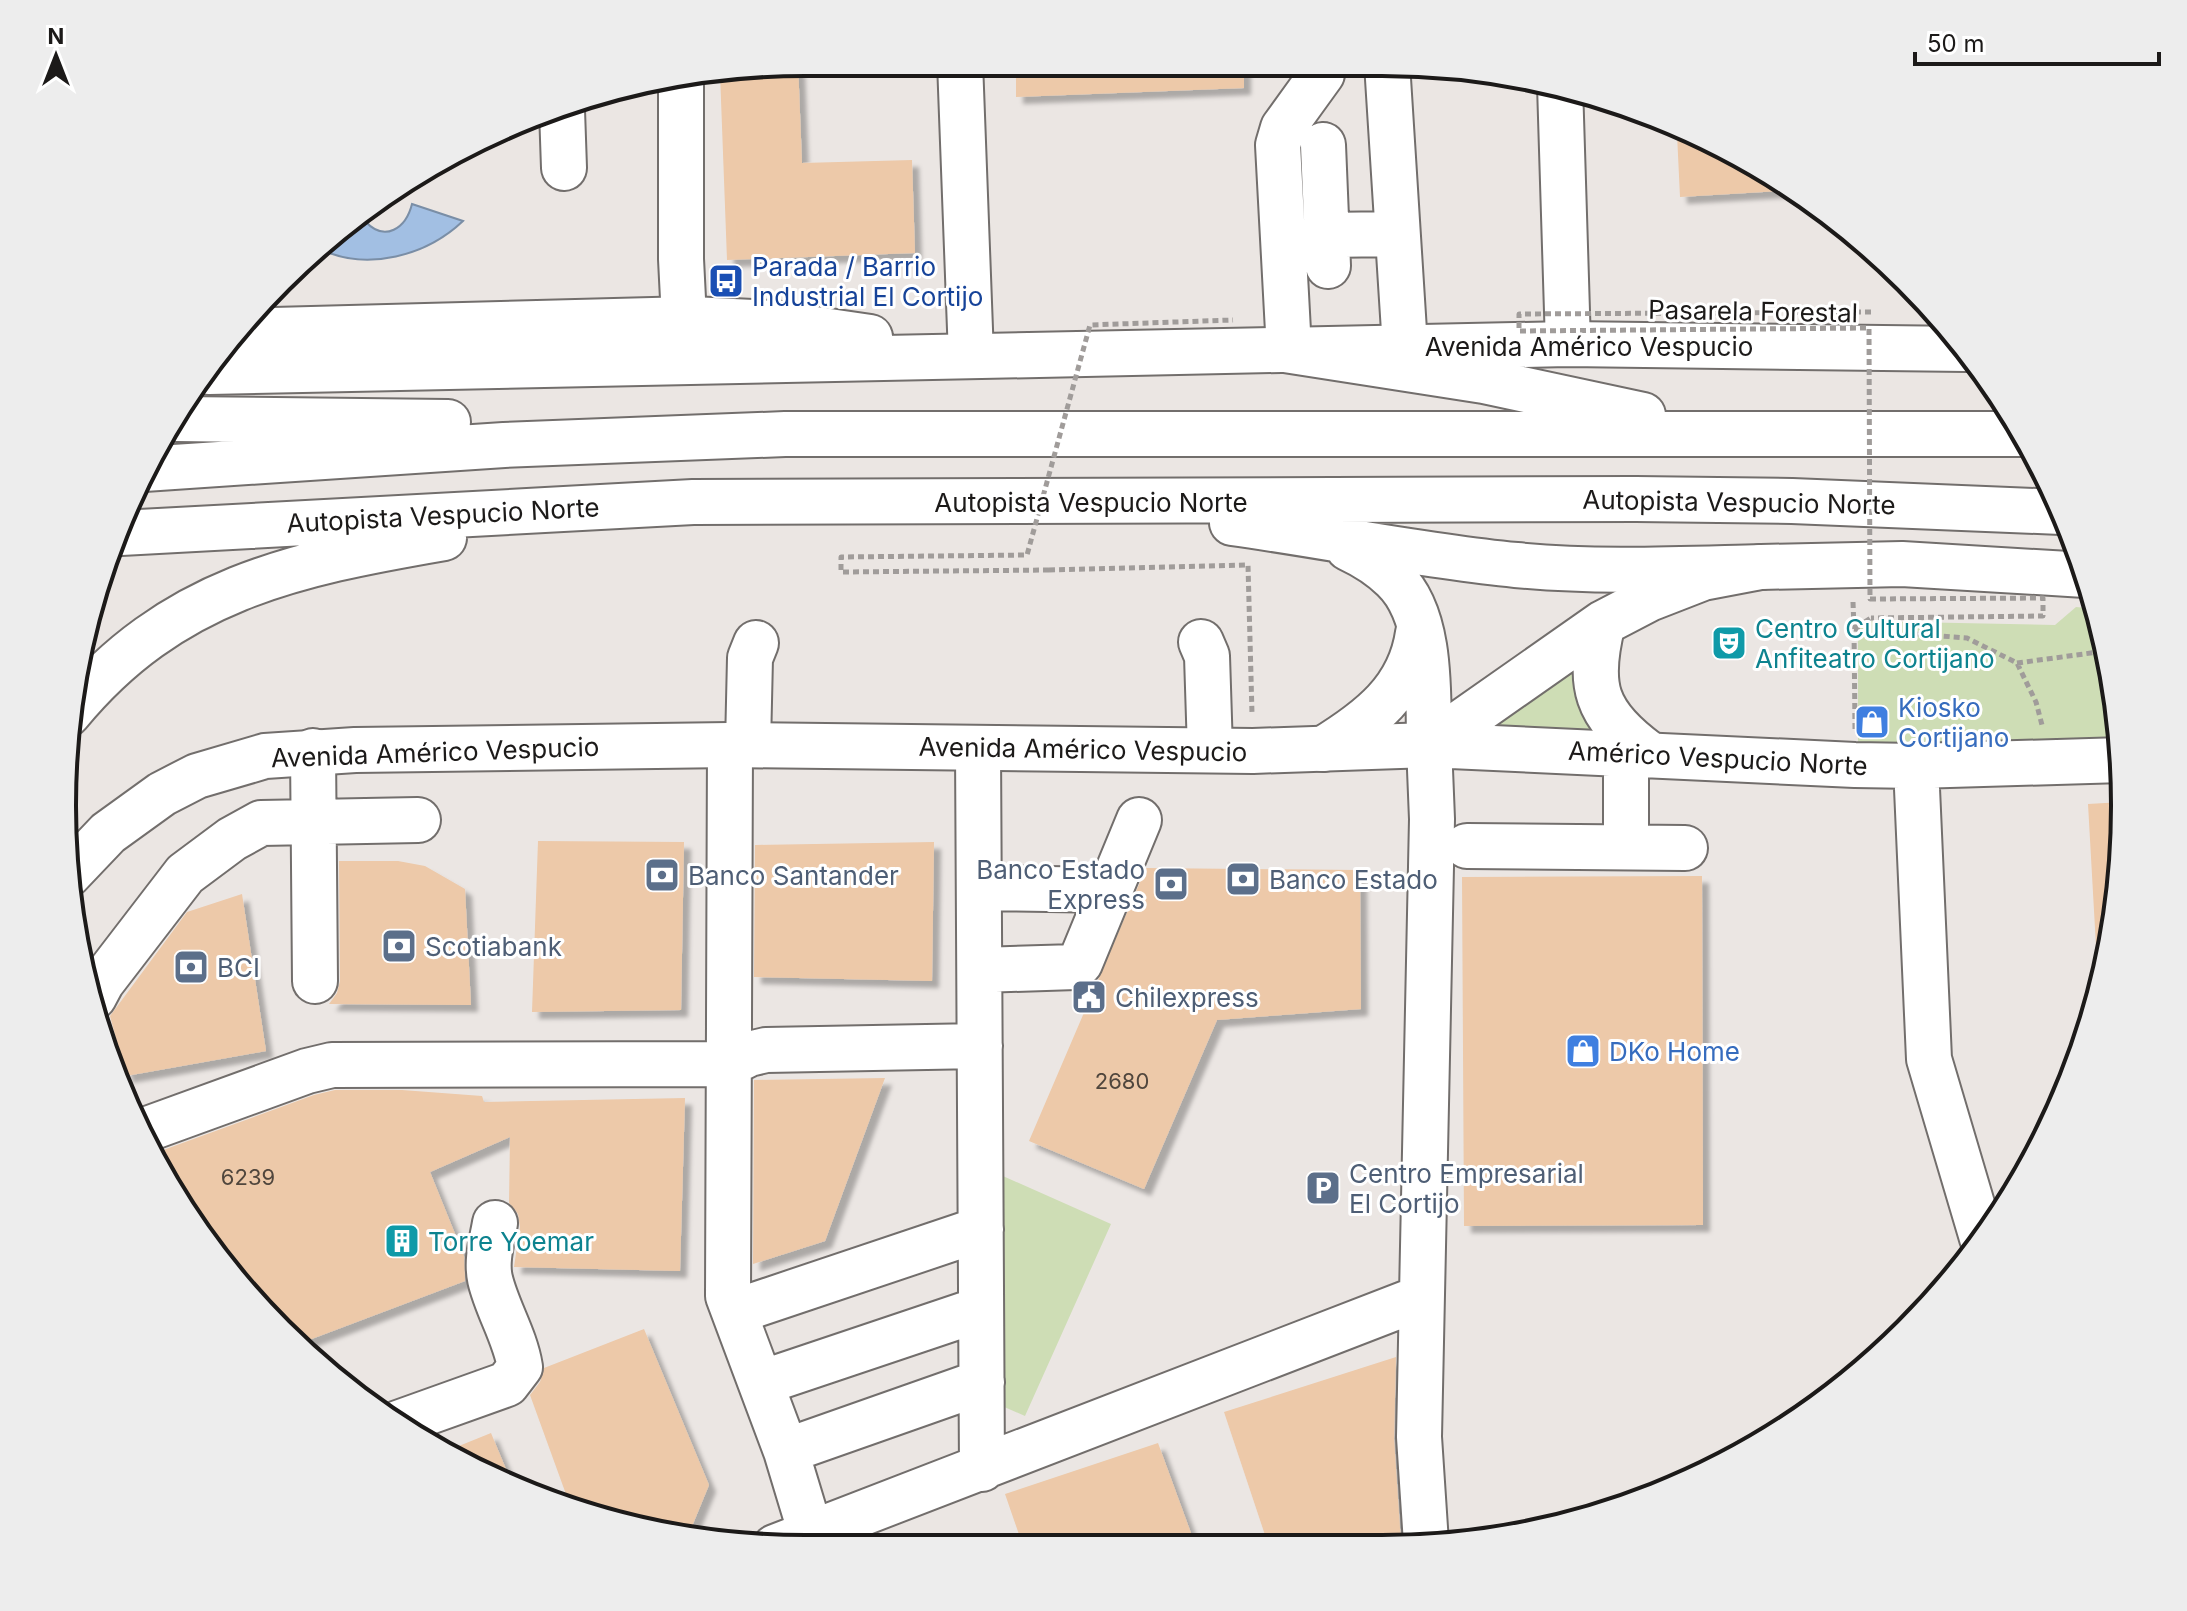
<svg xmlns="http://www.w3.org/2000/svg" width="2187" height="1611" viewBox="0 0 2187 1611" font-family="Inter,sans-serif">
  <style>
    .green { fill: #ceddb5 }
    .water { fill: #a2bfe3; stroke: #7a8ea6; stroke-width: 2 }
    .building { fill: #edc9a9; filter: url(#shadow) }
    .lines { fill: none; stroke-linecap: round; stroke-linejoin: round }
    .minor-casing { stroke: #726e6c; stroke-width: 48 }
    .major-casing { stroke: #726e6c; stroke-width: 48 }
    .highway-casing { stroke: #726e6c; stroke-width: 48 }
    .path { stroke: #a09c9a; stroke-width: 5; stroke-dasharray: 6 4; stroke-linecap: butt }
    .minor { stroke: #fff; stroke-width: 44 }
    .major { stroke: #fff; stroke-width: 44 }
    .highway { stroke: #fff; stroke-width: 44 }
    .path-bridge { stroke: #a09c9a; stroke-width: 5; stroke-dasharray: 6 4; stroke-linecap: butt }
    .labels { text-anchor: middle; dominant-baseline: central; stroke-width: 6; stroke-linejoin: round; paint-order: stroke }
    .number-label { font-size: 22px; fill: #50463d }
    .transit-label { font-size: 26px; fill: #164399; stroke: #fff; text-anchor: start }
    .street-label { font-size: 26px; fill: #1c1a19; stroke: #fff }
    .culture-label { font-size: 26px; fill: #0d838f; stroke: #fff; text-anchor: start }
    .shop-label { font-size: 26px; fill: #366cbe; stroke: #fff; text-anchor: start }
    .service-label { font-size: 26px; fill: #4e5e75; stroke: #fff; text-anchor: start }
    .rim { fill: none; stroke: #1c1a19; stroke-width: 4 }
  </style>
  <defs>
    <filter id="shadow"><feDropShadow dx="7" dy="7" stdDeviation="2" flood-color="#0004"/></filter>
  </defs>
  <rect width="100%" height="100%" fill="#ebe6e3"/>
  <path class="green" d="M2076,607L2098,609L2100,613L2123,756L1858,750V621L2055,625Z
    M1578,665L1603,730L1479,731Z
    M996,1173L1111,1224L1025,1416L1002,1406Z"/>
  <path class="water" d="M412,204L463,221C426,256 368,271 322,250L362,214H365V221C385,243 406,228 412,204Z"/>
  <path class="building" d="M798,63L802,163L912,160L915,253L727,260L720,73Z
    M1016,63H1244V88L1016,97Z
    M1677,134L1794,187L1798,190L1680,197Z
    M2122,802L2119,902L2104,965L2097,964L2088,804Z
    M538,841L684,842L681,1010L532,1012Z
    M934,842L932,981L754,977L755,845Z
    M339,861H398L425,866L465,889L471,1005L329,1004L337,993L340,981Z
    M1146,868L1360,870L1361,1009L1217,1020L1144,1189L1029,1141Z
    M1702,876L1703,1225L1464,1226L1462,877Z
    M242,894L266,1051L126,1076L110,1016L187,912Z
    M885,1078L825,1241L753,1264L754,1080Z
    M335,1090H402L482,1096L484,1102L685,1098L680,1271L514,1267L520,1227L518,1214L509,1203L510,1137L430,1172L464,1256L465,1281L301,1343L216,1258L155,1153L314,1095Z
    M644,1329L709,1485L688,1536L613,1524L571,1508L530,1395L540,1382L544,1368Z
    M1396,1357L1394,1439L1401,1543L1268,1544L1224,1412Z
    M491,1433L513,1486L476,1472L444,1452Z
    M1158,1443L1195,1544L1023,1546L1005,1494Z"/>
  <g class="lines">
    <defs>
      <path id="minor" d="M960,62L971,356
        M1387,63L1405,347
        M681,78V259L684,319
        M1560,85L1568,344
        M562,110L564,168
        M1323,145L1328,266
        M1326,235L1397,234
        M1289,350L1278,145L1283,128L1322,74V63
        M1201,642L1207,656L1210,750
        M730,745L728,1296L786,1451L815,1547
        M748,745L750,658L756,643
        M978,748L982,1469
        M313,751L315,981
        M1916,766L1929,1059L1982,1238
        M1467,846L1685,848
        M1626,847V753
        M979,888L1110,890
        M980,970L1076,967L1080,963L1139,820
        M94,997L102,982L185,874L232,839L261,823L418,820
        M142,1131L307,1071L332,1065L729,1064L749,1054L766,1050L980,1046
        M734,1312L981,1229
        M761,1383L981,1309
        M398,1423L507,1384L520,1367C515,1336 497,1309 490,1279C486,1260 492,1241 495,1223
        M786,1451L982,1382
        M1426,1543L1419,1437L1432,819L1429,745L1855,765L1916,766L2123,760
        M775,1547L1420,1298"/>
      <path id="major" d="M236,331L691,319L774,323L870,337
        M209,372L1568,344L1967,349
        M1603,623C1587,686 1595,714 1648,753
        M68,875L108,833L162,794L197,776L265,756L355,750L730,745L1253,751L1429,745L1603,623L1649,599L1703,578L1761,567L1902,564L2085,575"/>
      <path id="highway" d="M1285,350L1484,381L1643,415
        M177,419L448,422
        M144,469L504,445L785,434H2022
        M1232,523C1327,536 1421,556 1516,565C1598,573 1679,569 1761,567
        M121,533L693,502L1636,499L1792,501L2061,512
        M1348,548C1365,556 1381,566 1394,579C1433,616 1428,696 1429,745
        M68,714C171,589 293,564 444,538
        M1323,749C1370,720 1410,690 1418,633"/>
    </defs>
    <use href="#minor" class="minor-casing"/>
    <use href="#major" class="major-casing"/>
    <use href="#highway" class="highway-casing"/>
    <path class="path" d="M1049,570L1248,565L1252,714
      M1853,602L1854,629L1871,618
      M2017,663L2106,651
      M1855,729L1854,629L1967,638L2017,663L2036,702L2042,725"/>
    <use href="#minor" class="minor"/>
    <use href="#major" class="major"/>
    <use href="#highway" class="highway"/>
    <path class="path-bridge" d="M1871,312L1519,314V331L1869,328L1870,599L2043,598V616L1871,618
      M1049,570L841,572V557L1027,555L1090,325L1233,320"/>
  </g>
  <defs>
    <symbol id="bus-square" viewBox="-11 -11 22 22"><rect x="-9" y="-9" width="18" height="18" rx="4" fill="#1a4fb4" stroke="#fff"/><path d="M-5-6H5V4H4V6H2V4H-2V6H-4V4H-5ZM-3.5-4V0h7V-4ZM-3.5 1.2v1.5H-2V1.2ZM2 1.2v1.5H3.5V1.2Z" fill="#fff"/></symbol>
    <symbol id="theatre-square" viewBox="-11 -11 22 22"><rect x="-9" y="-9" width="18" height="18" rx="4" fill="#0f9aa8" stroke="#fff"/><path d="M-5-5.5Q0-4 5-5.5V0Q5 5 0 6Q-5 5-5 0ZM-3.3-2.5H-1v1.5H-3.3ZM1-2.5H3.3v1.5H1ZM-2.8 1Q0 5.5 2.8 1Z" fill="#fff"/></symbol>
    <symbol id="shop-square" viewBox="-11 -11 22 22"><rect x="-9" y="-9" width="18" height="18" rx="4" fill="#3f7fe0" stroke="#fff"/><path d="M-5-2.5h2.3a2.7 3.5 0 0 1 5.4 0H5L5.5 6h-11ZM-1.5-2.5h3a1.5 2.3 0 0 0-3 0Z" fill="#fff"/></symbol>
    <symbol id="bank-square" viewBox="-11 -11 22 22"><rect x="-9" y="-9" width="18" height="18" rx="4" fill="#5c6f8a" stroke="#fff"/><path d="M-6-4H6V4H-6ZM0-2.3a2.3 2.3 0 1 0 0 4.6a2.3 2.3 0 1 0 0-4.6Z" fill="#fff"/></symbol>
    <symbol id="civic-square" viewBox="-11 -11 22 22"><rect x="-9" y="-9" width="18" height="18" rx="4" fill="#5c6f8a" stroke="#fff"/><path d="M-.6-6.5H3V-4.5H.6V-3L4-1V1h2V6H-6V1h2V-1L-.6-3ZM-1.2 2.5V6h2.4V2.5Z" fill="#fff"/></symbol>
    <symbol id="parking-square" viewBox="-11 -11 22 22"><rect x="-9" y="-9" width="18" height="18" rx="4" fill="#5c6f8a" stroke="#fff"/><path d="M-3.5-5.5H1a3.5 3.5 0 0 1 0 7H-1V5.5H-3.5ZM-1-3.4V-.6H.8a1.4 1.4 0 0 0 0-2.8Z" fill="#fff"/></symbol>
    <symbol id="building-square" viewBox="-11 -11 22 22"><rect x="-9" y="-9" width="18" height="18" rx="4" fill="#0f9aa8" stroke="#fff"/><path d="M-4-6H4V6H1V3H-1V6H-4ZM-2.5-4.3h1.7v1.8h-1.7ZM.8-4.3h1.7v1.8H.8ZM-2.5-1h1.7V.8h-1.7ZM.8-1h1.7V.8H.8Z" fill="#fff"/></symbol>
  </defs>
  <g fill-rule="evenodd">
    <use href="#bus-square" x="706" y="261" width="40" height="40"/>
    <use href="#theatre-square" x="1709" y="623" width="40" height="40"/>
    <use href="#shop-square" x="1852" y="702" width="40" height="40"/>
    <use href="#bank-square" x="642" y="855" width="40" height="40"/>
    <use href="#bank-square" x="1223" y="859" width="40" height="40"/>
    <use href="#bank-square" x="1151" y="864" width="40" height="40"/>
    <use href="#bank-square" x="379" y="926" width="40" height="40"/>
    <use href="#bank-square" x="171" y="947" width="40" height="40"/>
    <use href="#civic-square" x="1069" y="977" width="40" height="40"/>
    <use href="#shop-square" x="1563" y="1031" width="40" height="40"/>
    <use href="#parking-square" x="1303" y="1168" width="40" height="40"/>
    <use href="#building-square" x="382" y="1221" width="40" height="40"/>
  </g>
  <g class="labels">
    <g class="number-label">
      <text x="1122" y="1081">2680</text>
      <text x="248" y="1177">6239</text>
    </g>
    <g class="transit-label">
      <text x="752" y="266">Parada / Barrio<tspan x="752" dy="30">Industrial El Cortijo</tspan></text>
    </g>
    <g class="street-label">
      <text transform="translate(1753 311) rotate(1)">Pasarela Forestal</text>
      <text x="1589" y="346">Avenida Américo Vespucio</text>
      <text x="1091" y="502">Autopista Vespucio Norte</text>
      <text transform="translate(1739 502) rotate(1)">Autopista Vespucio Norte</text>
      <text transform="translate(443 515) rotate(-3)">Autopista Vespucio Norte</text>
      <text transform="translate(1083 749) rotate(1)">Avenida Américo Vespucio</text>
      <text transform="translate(435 752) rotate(-2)">Avenida Américo Vespucio</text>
      <text transform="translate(1718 758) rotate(3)">Américo Vespucio Norte</text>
    </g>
    <g class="culture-label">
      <text x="1755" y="628">Centro Cultural<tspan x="1755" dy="30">Anfiteatro Cortijano</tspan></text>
      <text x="428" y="1241">Torre Yoemar</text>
    </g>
    <g class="shop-label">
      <text x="1898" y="707">Kiosko<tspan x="1898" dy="30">Cortijano</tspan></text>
      <text x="1609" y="1051">DKo Home</text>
    </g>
    <g class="service-label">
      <text x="1145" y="869" text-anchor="end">Banco Estado<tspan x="1145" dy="30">Express</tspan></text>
      <text x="688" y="875">Banco Santander</text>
      <text x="1269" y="879">Banco Estado</text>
      <text x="425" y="946">Scotiabank</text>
      <text x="217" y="967">BCI</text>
      <text x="1115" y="997">Chilexpress</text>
      <text x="1349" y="1173">Centro Empresarial<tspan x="1349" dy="30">El Cortijo</tspan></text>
    </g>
  </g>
  <path d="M0 0H2187V1611H0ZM805 76H1382A729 729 0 0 1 2111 805V806A729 729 0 0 1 1382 1535H805A729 729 0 0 1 76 806V805A729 729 0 0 1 805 76Z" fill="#ededed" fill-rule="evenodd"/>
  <path class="rim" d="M805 76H1382A729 729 0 0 1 2111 805V806A729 729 0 0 1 1382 1535H805A729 729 0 0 1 76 806V805A729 729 0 0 1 805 76Z"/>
  <g transform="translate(56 56)" stroke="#ffffff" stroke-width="6" paint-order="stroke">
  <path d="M0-6L14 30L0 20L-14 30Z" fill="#1c1a19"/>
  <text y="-12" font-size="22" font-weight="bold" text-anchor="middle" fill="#1c1a19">N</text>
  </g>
  <path d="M1915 52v12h244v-12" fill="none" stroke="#1c1a19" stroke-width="4"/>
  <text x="1927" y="52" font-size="24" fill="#1c1a19" stroke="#ffffff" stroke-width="6" paint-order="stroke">50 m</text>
</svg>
